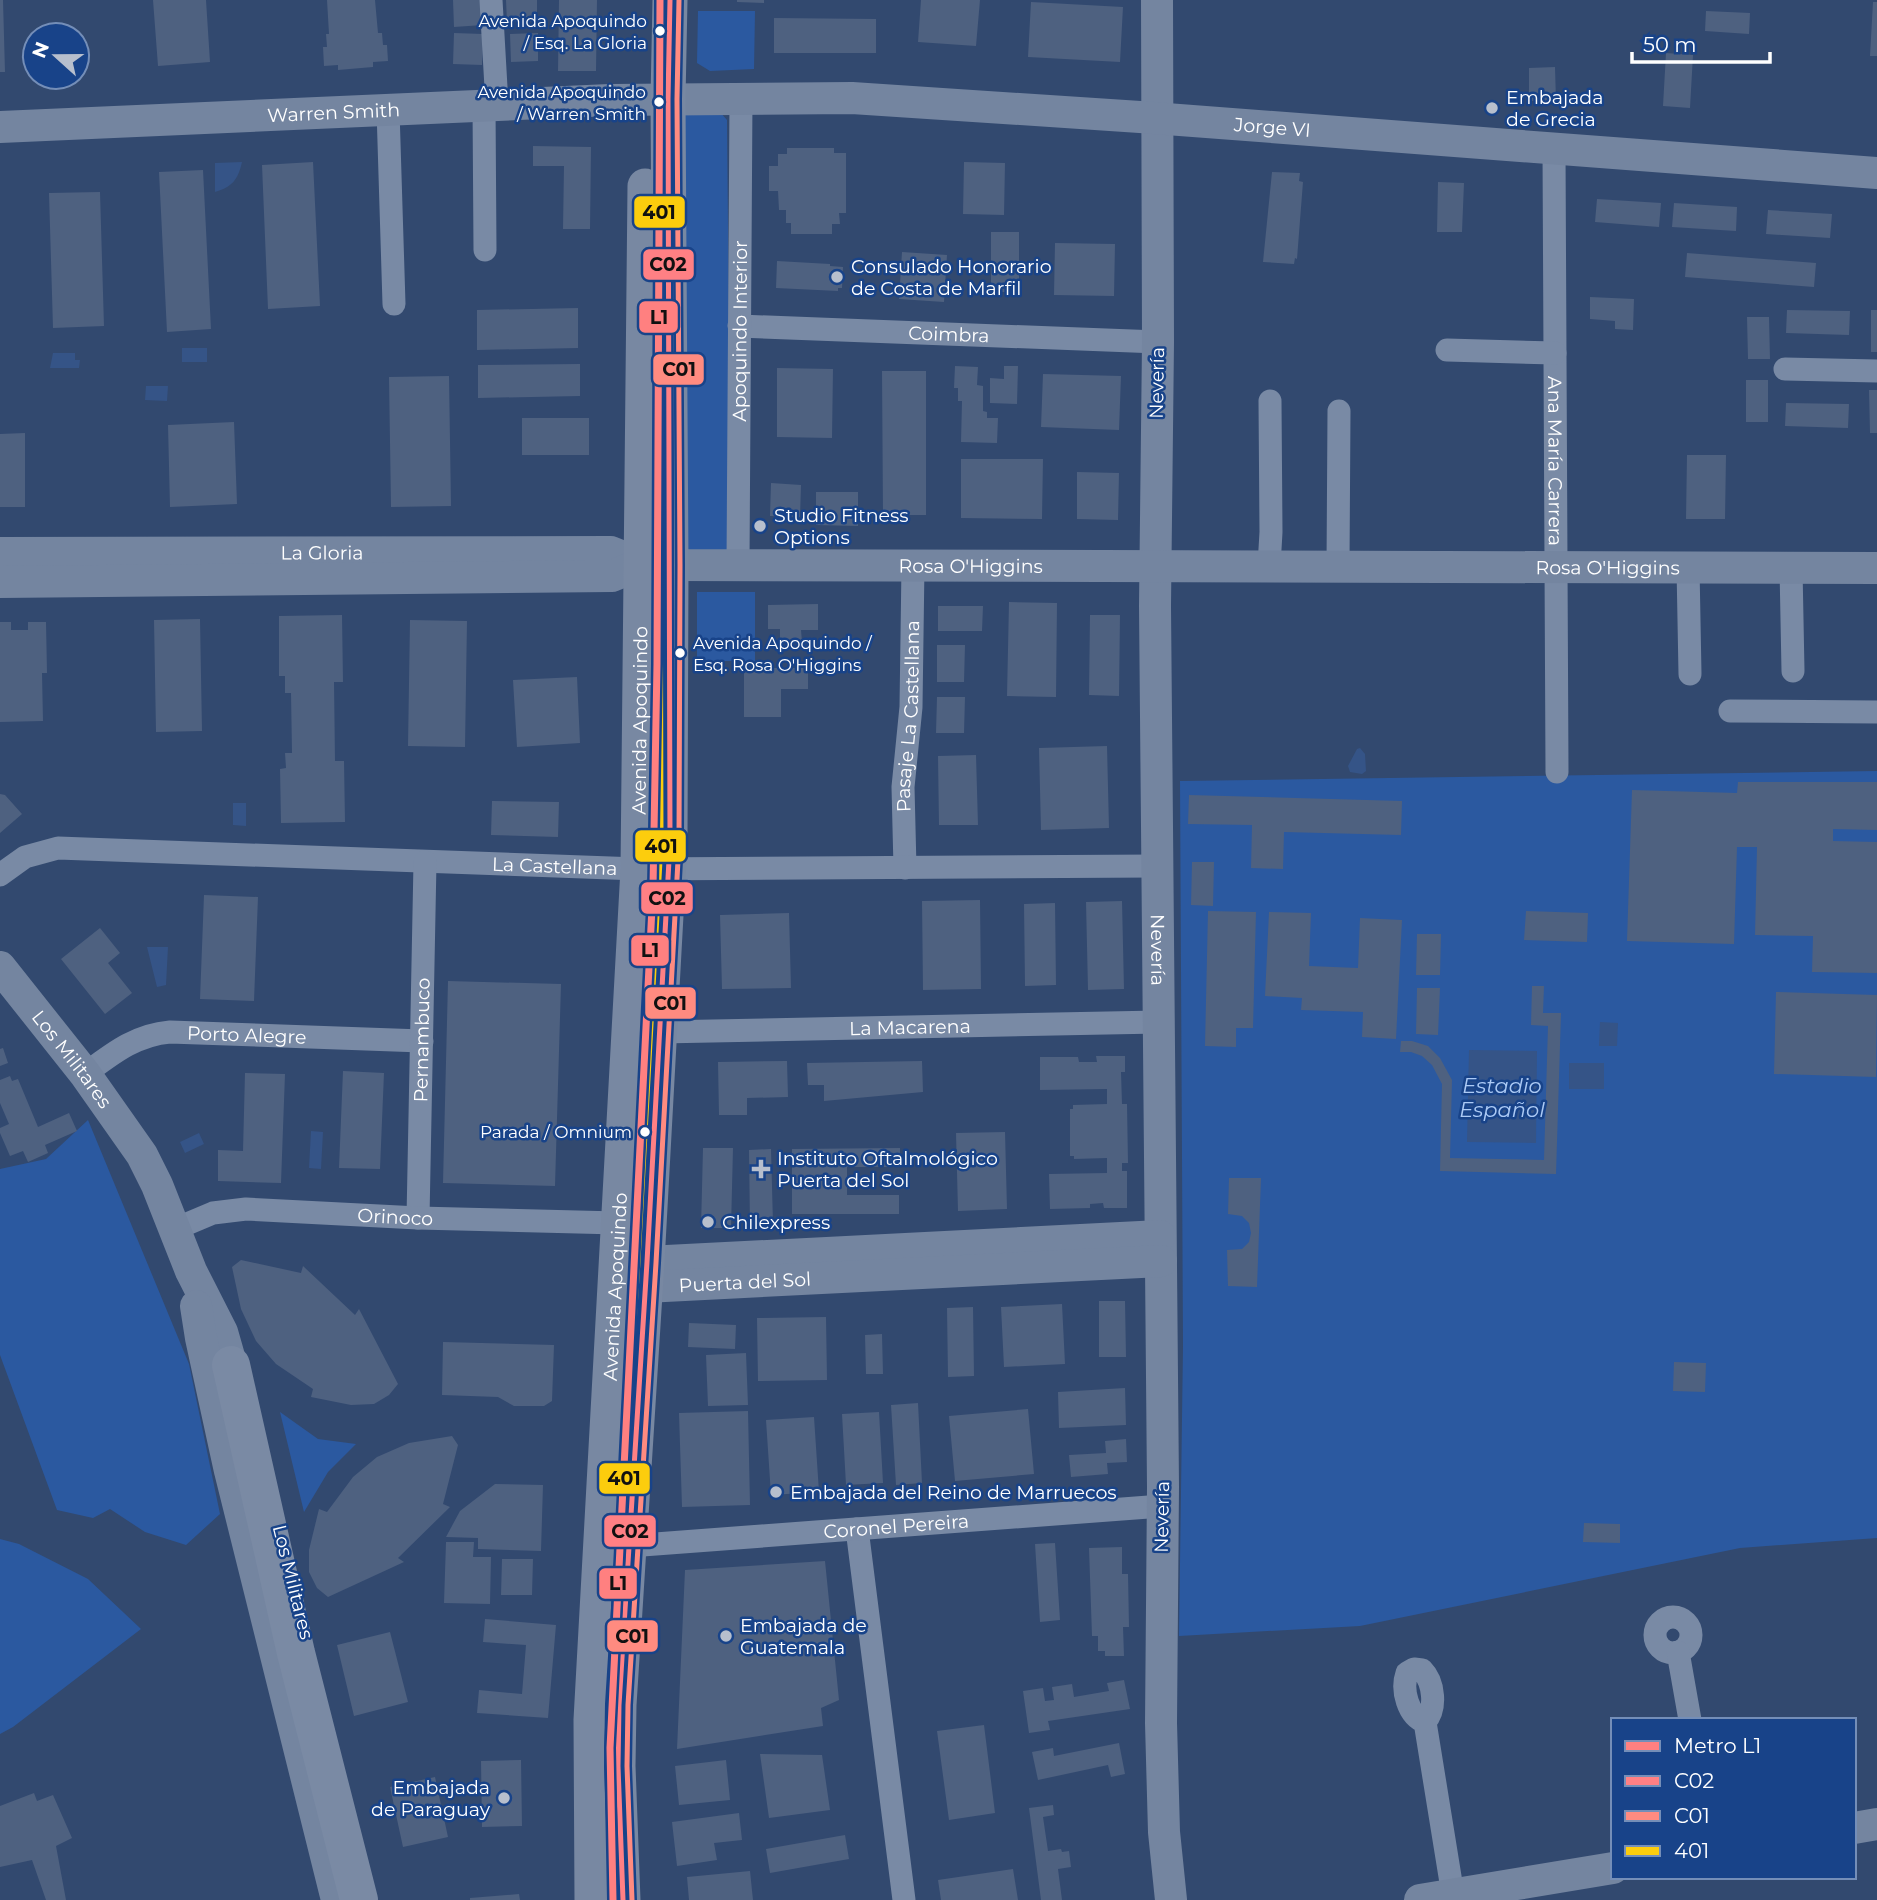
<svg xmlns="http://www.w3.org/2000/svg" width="1877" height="1900" viewBox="0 0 1877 1900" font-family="Montserrat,sans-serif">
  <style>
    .green { fill: #2b59a0 }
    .water { fill: #355487 }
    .building { fill: #4e6180 }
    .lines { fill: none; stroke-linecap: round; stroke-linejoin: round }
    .street { stroke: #798aa5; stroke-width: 23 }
    .secondary { stroke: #7485a0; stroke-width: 32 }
    .primary { stroke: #7888a2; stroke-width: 35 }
    .highway { stroke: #7a8aa4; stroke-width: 38 }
    .bus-1-casing { stroke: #184389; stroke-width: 10 }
    .bus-2-casing { stroke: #184389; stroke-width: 10 }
    .bus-3-casing { stroke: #184389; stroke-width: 10 }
    .bus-1 { stroke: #ff8084; stroke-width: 5 }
    .bus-2 { stroke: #ff8b80; stroke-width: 5 }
    .bus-3 { stroke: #fccd0d; stroke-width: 5 }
    .metro-1-casing { stroke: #184389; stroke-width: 12 }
    .metro-1 { stroke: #ff8080; stroke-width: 7 }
    .bus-dot { fill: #fff; stroke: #184389; stroke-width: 2.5 }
    .poi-dot { fill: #b7bfcd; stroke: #184389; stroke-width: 2.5 }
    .labels { text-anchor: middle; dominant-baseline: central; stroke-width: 5; stroke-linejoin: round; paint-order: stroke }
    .bus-label { font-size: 17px; fill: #fff; stroke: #184389; text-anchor: end }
    .poi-label { font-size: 19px; fill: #fff; stroke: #184389; text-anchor: start }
    .street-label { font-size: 19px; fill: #fff; stroke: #184389 }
    .water-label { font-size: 21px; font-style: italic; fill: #accaf5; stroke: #184389 }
    .line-badge { stroke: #184389; stroke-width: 2.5 }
    .pale-badge-label { font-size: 19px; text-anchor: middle; font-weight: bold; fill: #111 }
  </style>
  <rect width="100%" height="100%" fill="#32496f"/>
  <path class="green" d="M698,11H755L754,69L710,71L697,63Z
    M719,111L727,120L731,547L725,554L685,555L683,113Z
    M697,592H755V661H697Z
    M1877,771V1538L1740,1548L1360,1626L1179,1636L1183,1346L1180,781Z
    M88,1120L189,1364L220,1514L186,1545L145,1532L110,1509L93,1518L57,1510L0,1355V1169L46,1159Z
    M280,1412L318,1439L356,1444L328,1472L304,1512Z
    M0,1539L19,1544L88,1579L141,1629L13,1727L0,1734Z"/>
  <path class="water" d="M242,162C238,180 232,187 215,192V163Z
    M182,348H207V362H182Z
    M53,353H75V360H80L79,368H50Z
    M146,386H168L167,401L145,400Z
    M1360,748L1365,754L1366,771L1362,774L1350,772L1348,766L1357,749Z
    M233,803H246V826L233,825Z
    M147,947H168L166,985L157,987Z
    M1600,1022L1618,1023L1617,1046H1599Z
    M1469,1050L1537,1051L1536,1143L1467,1142Z
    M1569,1063H1604V1089H1569Z
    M311,1131L323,1132L321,1169L309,1168Z
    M199,1133L204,1144L185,1153L180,1142Z"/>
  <path class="building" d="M0,0H3L5,72H0Z
    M153,0H206L210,62L158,66Z
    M327,0H375L378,33H382L383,45H387L388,61L373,62V67L338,70V65L324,66L323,47H327L326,34H329Z
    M453,0H482L483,25L454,27Z
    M506,0H537V22H507Z
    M559,0H597L596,71H558Z
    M737,0H764V3L737,2Z
    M921,0H980L976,46L918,42Z
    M1031,2L1123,7L1120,62L1028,57Z
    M1873,2H1877V56H1870Z
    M1706,11L1750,13L1749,34L1705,31Z
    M774,18L876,19V53H774Z
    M454,33L483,34L482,65L453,64Z
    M538,33V61L511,62L510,34Z
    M1666,53L1693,55L1690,108L1663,106Z
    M1555,67L1556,101H1529V68Z
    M533,146L591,147L590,229H563L564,166H533Z
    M787,148H834V153H846V213H839L840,224H832V234H791V223H786V210H779L778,191H769V166H778V154H787Z
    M313,162L320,306L268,309L262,165Z
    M964,162L1005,163L1004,215L963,214Z
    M203,170L211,329L167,332L159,172Z
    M1272,172L1300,173L1299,181L1303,182L1297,259L1295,258L1294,264L1263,262Z
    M1438,182L1464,183L1462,232H1437Z
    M100,192L104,326L53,328L49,193Z
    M1597,199L1661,203L1659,227L1595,222Z
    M1674,203L1737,207L1736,231L1672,227Z
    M1768,210L1832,214L1830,238L1766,234Z
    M991,232H1019V292H991Z
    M1055,243L1115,244L1114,296L1054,295Z
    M902,252L947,255L944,302L899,299Z
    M1687,253L1816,263L1814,287L1685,277Z
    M777,261L830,264V266L843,267L842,288H838V291L776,288Z
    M1590,297L1634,299L1633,330L1615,329V321L1590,319Z
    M578,308V348L477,350V310Z
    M1787,310L1850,311L1849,335L1786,333Z
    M1871,310H1877V352H1871Z
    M1747,317H1769L1770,359H1748Z
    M580,364V396L478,398V365Z
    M955,366L978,367L977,385L983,386V411L987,412V418H998L997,443L961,442L962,401H958V388H954Z
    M1004,366H1018L1017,404L990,403V378L1004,379Z
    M777,368L833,369L832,438L777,437Z
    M882,371H926V515H883Z
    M1043,374L1121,376L1119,430L1041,427Z
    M449,376L451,506L391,507L389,377Z
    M1746,380H1768V422H1746Z
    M1869,390H1877V433H1870Z
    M1786,403L1849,404L1848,428L1785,426Z
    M522,418H589V455H522Z
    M234,422L237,504L170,507L168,425Z
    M25,433V507H0V434Z
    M1687,455H1726L1725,519H1686Z
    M961,459H1043L1042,519L961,518Z
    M1077,472L1119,473L1118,520L1077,519Z
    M771,483L801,485L800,517L770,516Z
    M816,492H858V526L816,525Z
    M1009,602L1057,603L1056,697L1007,696Z
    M818,604V630H801L802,642H780V629H768V605Z
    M938,606H983L982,631H938Z
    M342,615L343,682H334L335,761H344L345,822L281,823L280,769L286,768L285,753H292L291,693H285V676H279V616Z
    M1090,615H1120L1119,696L1089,695Z
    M200,619L202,731L156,732L154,620Z
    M410,620L467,621L465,747L408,746Z
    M0,622H11V630H28V622H46L47,673H42L43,721L0,722Z
    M937,645H965L964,682H937Z
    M744,668H808V689H781V717H744Z
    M577,677L580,743L517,747L513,680Z
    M937,697H965L964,733H936Z
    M1107,746L1109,828L1041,830L1039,748Z
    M976,755L978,825H939L938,756Z
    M1738,782H1877V830L1833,829V841L1877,842V973L1812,972L1813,936L1755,935L1757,847H1737L1734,944L1627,941L1632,790L1737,793Z
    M0,794L5,795L22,814L0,833Z
    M1189,795L1402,801L1401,835L1284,832L1283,869L1251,868L1252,825L1188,824Z
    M492,801L559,802L558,837L491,835Z
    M1192,862H1214L1213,906L1191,905Z
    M204,895L258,897L254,1001L200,999Z
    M980,900L981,989L923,990L922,901Z
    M1122,901L1124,989L1088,990L1086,902Z
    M1055,903L1056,985L1025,986L1024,904Z
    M1208,911L1256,912L1253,1028H1236V1047L1205,1046Z
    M1526,911L1588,913L1587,942L1524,940Z
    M1269,912L1311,913L1309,966L1358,968L1360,918L1402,920L1396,1039L1362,1037L1363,1012L1301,1010L1302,998L1265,996Z
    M789,913L791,988L722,989L720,915Z
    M100,928L120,953L108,963L132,993L105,1014L61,959Z
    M1417,934H1441L1440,975H1416Z
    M448,981L561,984L555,1186L443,1183Z
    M1532,986H1544L1543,1013H1561L1556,1174L1440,1171L1442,1084L1432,1065L1422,1056L1411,1052H1400L1401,1041H1412L1428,1046L1440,1058L1452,1080L1450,1158L1544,1160L1548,1026L1531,1025Z
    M1417,988H1440L1438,1035L1416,1034Z
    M1776,992L1877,995L1876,1077L1774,1074Z
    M3,1048L8,1063L0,1066V1049Z
    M1096,1056H1125V1072H1121L1122,1104H1127L1128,1163H1122V1171H1127V1208H1104L1103,1203L1090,1204V1208L1050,1209L1049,1174L1107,1173V1158L1074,1159V1156H1070V1109H1073V1105L1107,1104V1089L1040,1090V1057H1078L1079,1062H1097Z
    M787,1061L788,1097L747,1098V1115H719L718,1062Z
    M922,1061L923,1092L824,1101V1085H808L807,1063Z
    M343,1071L384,1073L380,1169L339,1168Z
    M245,1073L285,1074L281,1183L218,1181V1150L243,1151Z
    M10,1076L12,1081L18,1079L38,1127L69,1113L77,1131L45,1145L48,1153L28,1162L23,1151L10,1156L0,1133V1128L9,1124L0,1103V1080Z
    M1005,1132L1007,1209L958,1211L956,1133Z
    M703,1148H733L731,1228H701Z
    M900,1148V1167H847V1195H899V1214H792V1149Z
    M771,1149L773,1224L750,1226L749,1150Z
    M1229,1178H1261L1257,1287L1228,1286L1227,1250L1242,1249L1249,1242L1251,1233L1249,1223L1242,1216L1228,1214Z
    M241,1260L301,1273L303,1266L355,1315L359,1309L398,1384L389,1395L374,1404L351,1405L311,1397L313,1389L276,1364L256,1341L241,1309L232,1267Z
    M1099,1301H1125L1126,1357H1099Z
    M1062,1304L1065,1364L1004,1367L1001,1307Z
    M973,1307L974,1376L948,1377L947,1308Z
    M826,1317L827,1380L758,1381L757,1318Z
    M689,1323L736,1325L735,1349L688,1347Z
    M882,1334L883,1374H866L865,1335Z
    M443,1342L554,1345L552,1401L544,1406H514L498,1397L442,1395Z
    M746,1353L748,1405L708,1406L706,1355Z
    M1674,1362L1706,1363L1705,1392L1673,1391Z
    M1125,1388L1126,1425L1059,1428L1058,1392Z
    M918,1403L922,1483L896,1485L891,1405Z
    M1028,1409L1034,1474L955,1481L949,1416Z
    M748,1411L750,1505L682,1507L679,1413Z
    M879,1412L883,1483L846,1485L842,1414Z
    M814,1417L819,1492L771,1495L766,1420Z
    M452,1436L458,1445L443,1504L450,1507L398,1558L404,1562L328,1597L317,1588L309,1572V1550L319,1509L327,1512L353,1477L377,1457L409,1443Z
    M1126,1439L1127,1462L1107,1463L1108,1474L1071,1477L1069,1455L1106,1453L1105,1441Z
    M495,1484L543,1485L541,1551L478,1549V1538L446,1537L460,1511Z
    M1584,1523L1620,1524V1543L1583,1542Z
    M446,1542H474L473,1557H491L490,1604L444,1603Z
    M1055,1543L1060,1620L1040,1622L1035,1544Z
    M1122,1547V1574H1128L1129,1627H1123L1124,1656H1105V1651H1098V1636H1092L1089,1548Z
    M502,1559H533L532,1595H501Z
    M825,1561L839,1700L821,1708L823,1726L677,1749L685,1570Z
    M485,1619L556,1625L548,1718L477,1713L479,1690L522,1694L526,1645L483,1642Z
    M390,1632L408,1702L354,1716L337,1645Z
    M1124,1680L1130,1709L1048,1721L1050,1730L1029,1733L1023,1691L1043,1688L1045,1701L1054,1700L1052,1687L1072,1684L1074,1697L1109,1691L1107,1683Z
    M984,1725L995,1813L949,1820L937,1731Z
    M1119,1743L1125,1774L1111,1777L1108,1765L1038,1780L1032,1752L1053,1748L1054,1756Z
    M760,1754L822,1755L830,1810L769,1818Z
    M521,1760L522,1826L482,1827L481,1761Z
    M726,1760L730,1800L679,1805L675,1766Z
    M435,1777L448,1837L403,1847L390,1787Z
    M34,1793L37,1801L53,1795L72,1838L56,1846L66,1900H46L32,1860L0,1867V1806Z
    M1053,1805L1054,1815L1043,1817L1048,1851L1061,1849L1062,1852L1069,1851L1071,1867L1058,1869L1062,1900H1041L1029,1808Z
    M739,1813L742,1840L714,1843L717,1860L677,1866L672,1822Z
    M845,1835L849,1859L770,1873L766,1849Z
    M1013,1869L1018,1900H941L938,1880Z
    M750,1871L753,1900H689L687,1877Z
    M519,1894L520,1900H470V1898Z"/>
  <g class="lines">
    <g class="street">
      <path d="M491,0L497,105"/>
      <path d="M484,105L485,250"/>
      <path d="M388,110L394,304"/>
      <path id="s1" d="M1554,149L1557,772"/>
      <path id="s2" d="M739,326L1158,342"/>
      <path d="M1447,350L1555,353"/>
      <path d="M1785,369L1877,371"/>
      <path id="s3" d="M738,565L741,98"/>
      <path d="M1269,566L1271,532L1270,401"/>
      <path d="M1338,567L1339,411"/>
      <path d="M1688,567L1690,674"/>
      <path d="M1791,568L1793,671"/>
      <path d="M1730,711L1877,712"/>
      <path id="s4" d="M905,868L903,787L911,707L913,565"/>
      <path id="s5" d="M0,875L25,857L58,848L638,869L1158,866"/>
      <path id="s6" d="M660,1032L1159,1022"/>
      <path id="s7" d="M85,1074C112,1054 135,1035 170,1032L422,1041"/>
      <path id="s8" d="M418,1218L425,862"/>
      <path id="s9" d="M175,1229L213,1213L246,1209L418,1218L618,1223"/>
      <path d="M857,1529L904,1900"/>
      <path id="s10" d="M629,1546L1162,1506"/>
      <circle cx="1673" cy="1635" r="18"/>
      <path d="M1678,1652L1690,1720"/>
      <path d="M1425,1722C1408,1716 1401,1690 1407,1673L1414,1669L1422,1670C1434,1682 1437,1709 1425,1722L1453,1895"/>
    </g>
    <g class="secondary">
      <path id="s11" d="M1157,0L1158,342L1155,606L1163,1487L1161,1723L1164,1832L1171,1900"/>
      <path id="s12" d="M0,127L610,100L852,98L1140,117L1877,173"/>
      <path id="s13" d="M0,553L611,552L641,564L671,565L1877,568"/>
      <path d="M0,582L612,576L641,564"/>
      <path id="s14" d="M0,967L85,1074L142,1155L157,1185L191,1271L222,1332L238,1388"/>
      <path d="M647,1262L1160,1236"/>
      <path id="s15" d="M645,1287L1161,1261"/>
      <path d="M196,1306L201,1338L230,1471L337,1900"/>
      <path d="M1854,1828L1877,1824"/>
      <path d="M1420,1900L1613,1868"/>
    </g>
    <g class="primary">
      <path id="s16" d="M592,1900L591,1720L638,869L645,186"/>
      <path d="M623,1900L618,1766L619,1705L647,1262L670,842L671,565L668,99L670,0"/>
    </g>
    <path class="highway" d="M231,1365L296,1653L359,1900"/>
    <defs>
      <path id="bus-1" d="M623,1900L618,1766L619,1705L647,1262L670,842L668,99L670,0"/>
      <path id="bus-2" d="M632,1900L627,1766L628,1705L656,1263L679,842L680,565L677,99L679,0"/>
      <path id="bus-3" d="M614,1900L609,1766L610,1704L638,1261L661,842L659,99L661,0"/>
    </defs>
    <use href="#bus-1" class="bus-1-casing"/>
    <use href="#bus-2" class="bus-2-casing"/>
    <use href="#bus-3" class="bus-3-casing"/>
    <use href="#bus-1" class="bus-1"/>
    <use href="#bus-2" class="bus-2"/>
    <use href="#bus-3" class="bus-3"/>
    <defs>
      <path id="metro-1" d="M613,1900L610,1748L653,887L657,664L660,0"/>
    </defs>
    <use href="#metro-1" class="metro-1-casing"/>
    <use href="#metro-1" class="metro-1"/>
  </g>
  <g class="bus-dot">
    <circle cx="660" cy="31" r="6"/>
    <circle cx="659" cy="102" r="6"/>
    <circle cx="680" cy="653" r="6"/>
    <circle cx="645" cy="1132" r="6"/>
  </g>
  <g class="poi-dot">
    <circle cx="1492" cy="108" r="7"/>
    <circle cx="837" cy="277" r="7"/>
    <circle cx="760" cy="526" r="7"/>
    <path d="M757.5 1158.5h7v7h7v7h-7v7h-7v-7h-7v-7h7z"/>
    <circle cx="708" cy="1222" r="7"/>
    <circle cx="776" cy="1492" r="7"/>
    <circle cx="726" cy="1636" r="7"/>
    <circle cx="504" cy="1798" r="7"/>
  </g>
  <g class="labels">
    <g class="bus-label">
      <text x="647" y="21">Avenida Apoquindo<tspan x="647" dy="22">/ Esq. La Gloria</tspan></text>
      <text x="646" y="92">Avenida Apoquindo<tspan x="646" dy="22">/ Warren Smith</tspan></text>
      <text x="693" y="643" text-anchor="start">Avenida Apoquindo /<tspan x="693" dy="22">Esq. Rosa O'Higgins</tspan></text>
      <text x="632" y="1132">Parada / Omnium</text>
    </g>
    <g class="poi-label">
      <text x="1506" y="97">Embajada<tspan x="1506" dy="22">de Grecia</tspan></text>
      <text x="851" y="266">Consulado Honorario<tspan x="851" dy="22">de Costa de Marfil</tspan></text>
      <text x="774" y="515">Studio Fitness<tspan x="774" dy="22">Options</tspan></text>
      <text x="777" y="1158">Instituto Oftalmológico<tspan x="777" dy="22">Puerta del Sol</tspan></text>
      <text x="722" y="1222">Chilexpress</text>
      <text x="790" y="1492">Embajada del Reino de Marruecos</text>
      <text x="740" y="1625">Embajada de<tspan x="740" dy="22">Guatemala</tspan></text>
      <text x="490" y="1787" text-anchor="end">Embajada<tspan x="490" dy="22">de Paraguay</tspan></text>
    </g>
    <g class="street-label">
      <text stroke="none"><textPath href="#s12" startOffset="334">Warren Smith</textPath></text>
      <text stroke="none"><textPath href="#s12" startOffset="1274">Jorge VI</textPath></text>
      <text stroke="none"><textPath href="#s3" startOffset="234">Apoquindo Interior</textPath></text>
      <text stroke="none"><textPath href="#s2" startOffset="210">Coimbra</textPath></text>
      <text transform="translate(1157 383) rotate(-89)">Nevería</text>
      <text stroke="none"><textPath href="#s1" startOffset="312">Ana María Carrera</textPath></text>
      <text stroke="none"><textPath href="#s13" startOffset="322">La Gloria</textPath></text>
      <text stroke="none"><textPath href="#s13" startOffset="973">Rosa O'Higgins</textPath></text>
      <text stroke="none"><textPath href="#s13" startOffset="1610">Rosa O'Higgins</textPath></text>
      <text stroke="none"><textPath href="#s4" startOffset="152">Pasaje La Castellana</textPath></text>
      <text stroke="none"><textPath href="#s16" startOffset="1181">Avenida Apoquindo</textPath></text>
      <text stroke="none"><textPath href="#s5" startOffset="562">La Castellana</textPath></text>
      <text stroke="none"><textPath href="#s11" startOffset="950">Nevería</textPath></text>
      <text stroke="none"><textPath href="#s6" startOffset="250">La Macarena</textPath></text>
      <text stroke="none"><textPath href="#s7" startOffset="173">Porto Alegre</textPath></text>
      <text stroke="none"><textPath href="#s8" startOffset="178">Pernambuco</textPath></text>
      <text stroke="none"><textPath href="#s14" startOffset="117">Los Militares</textPath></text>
      <text stroke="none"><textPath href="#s9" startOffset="224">Orinoco</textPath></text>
      <text stroke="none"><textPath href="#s15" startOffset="100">Puerta del Sol</textPath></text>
      <text stroke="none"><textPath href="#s16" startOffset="614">Avenida Apoquindo</textPath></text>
      <text transform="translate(1162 1517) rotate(-89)">Nevería</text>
      <text stroke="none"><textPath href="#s10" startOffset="268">Coronel Pereira</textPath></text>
      <text transform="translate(293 1582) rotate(76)">Los Militares</text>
    </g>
    <g class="water-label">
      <text x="1502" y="1085">Estadio<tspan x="1502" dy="24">Español</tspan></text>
    </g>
  </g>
  <g class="line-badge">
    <rect x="633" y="195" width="53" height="34" rx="7" fill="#fccd0d"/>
    <rect x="642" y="248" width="53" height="33" rx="7" fill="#ff8084"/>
    <rect x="638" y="300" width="41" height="34" rx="7" fill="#ff8080"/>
    <rect x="652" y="353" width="53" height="33" rx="7" fill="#ff8b80"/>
    <rect x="634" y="829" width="53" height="34" rx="7" fill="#fccd0d"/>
    <rect x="640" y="881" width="54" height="34" rx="7" fill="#ff8084"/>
    <rect x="630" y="934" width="40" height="33" rx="7" fill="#ff8080"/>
    <rect x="644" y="986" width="53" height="34" rx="7" fill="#ff8b80"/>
    <rect x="598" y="1462" width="53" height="33" rx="7" fill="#fccd0d"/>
    <rect x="603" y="1514" width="54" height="34" rx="7" fill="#ff8084"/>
    <rect x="598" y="1567" width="40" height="33" rx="7" fill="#ff8080"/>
    <rect x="606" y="1619" width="53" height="34" rx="7" fill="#ff8b80"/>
  </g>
  <g class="pale-badge-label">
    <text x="659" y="219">401</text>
    <text x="668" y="271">C02</text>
    <text x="659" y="324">L1</text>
    <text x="679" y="376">C01</text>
    <text x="661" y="853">401</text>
    <text x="667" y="905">C02</text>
    <text x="650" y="957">L1</text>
    <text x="670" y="1010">C01</text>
    <text x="624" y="1485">401</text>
    <text x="630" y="1538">C02</text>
    <text x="618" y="1590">L1</text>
    <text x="632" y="1643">C01</text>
  </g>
  <rect x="1611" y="1718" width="245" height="161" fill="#184389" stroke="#748eb8" stroke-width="2"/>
  <rect x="1625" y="1741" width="35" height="10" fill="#ff8080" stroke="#748eb8" stroke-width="2"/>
  <text x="1674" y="1753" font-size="21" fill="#ffffff">Metro L1</text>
  <rect x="1625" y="1776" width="35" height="10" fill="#ff8084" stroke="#748eb8" stroke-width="2"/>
  <text x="1674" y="1788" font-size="21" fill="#ffffff">C02</text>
  <rect x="1625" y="1811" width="35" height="10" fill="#ff8b80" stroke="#748eb8" stroke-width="2"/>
  <text x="1674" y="1823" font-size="21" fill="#ffffff">C01</text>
  <rect x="1625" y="1846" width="35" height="10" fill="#fccd0d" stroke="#748eb8" stroke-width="2"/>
  <text x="1674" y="1858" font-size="21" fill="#ffffff">401</text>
  <g transform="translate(56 56) rotate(291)"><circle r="33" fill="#184389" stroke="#748eb8" stroke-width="2"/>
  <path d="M0-5L12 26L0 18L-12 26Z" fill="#b7bfcd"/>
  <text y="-10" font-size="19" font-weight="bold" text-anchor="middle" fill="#ffffff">N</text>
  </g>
  <path d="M1632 52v10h138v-10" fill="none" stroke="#ffffff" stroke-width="3.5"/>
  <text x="1643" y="52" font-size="21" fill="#ffffff" stroke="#184389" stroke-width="5" paint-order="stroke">50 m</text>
</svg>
